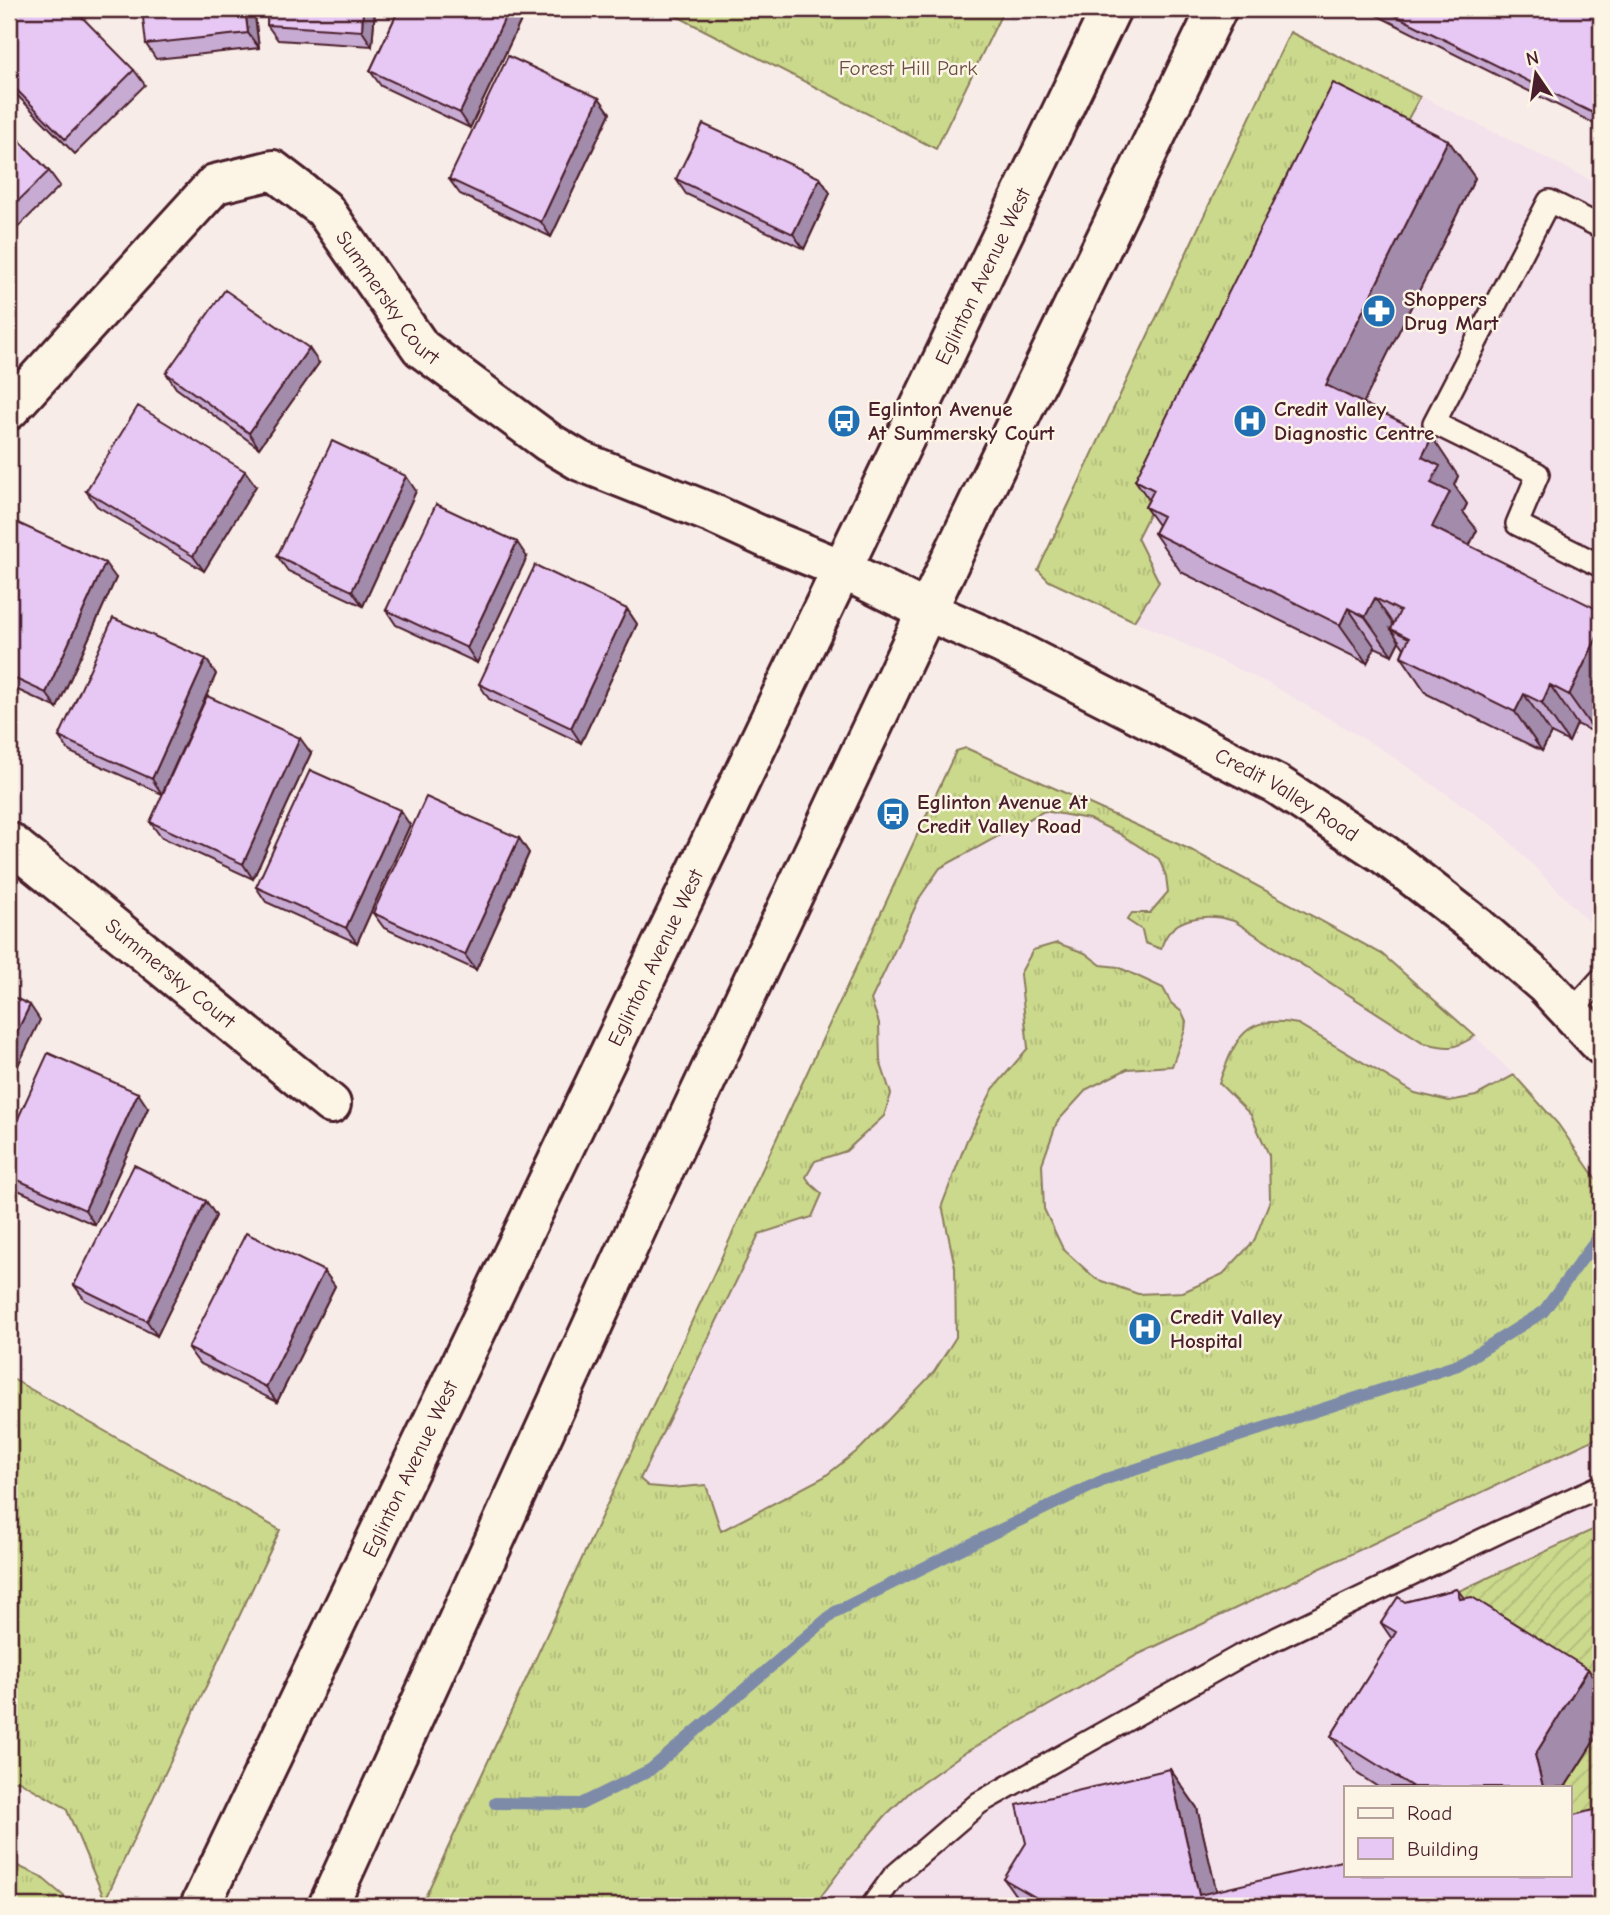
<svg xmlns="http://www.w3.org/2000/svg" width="1610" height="1915" viewBox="0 0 1610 1915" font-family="'Comic Neue',sans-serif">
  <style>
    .built { fill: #f3e1ec; fill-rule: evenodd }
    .grass { fill: url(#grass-tufts); stroke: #8a7c5c; stroke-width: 2 }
    .garden { fill: url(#garden-furrows); stroke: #8a7c5c; stroke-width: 2 }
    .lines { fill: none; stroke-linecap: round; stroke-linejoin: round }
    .stream { stroke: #7d8ba9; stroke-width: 12 }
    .lane-casing { stroke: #4a1f2b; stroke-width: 26 }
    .street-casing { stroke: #4a1f2b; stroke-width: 44 }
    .secondary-casing { stroke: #4a1f2b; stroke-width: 44 }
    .primary-casing { stroke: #4a1f2b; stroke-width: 44 }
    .lane { stroke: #fcf5e5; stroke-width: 21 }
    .street { stroke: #fcf5e5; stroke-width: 38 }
    .secondary { stroke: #fcf5e5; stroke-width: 38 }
    .primary { stroke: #fcf5e5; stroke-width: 38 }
    .wall { fill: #c7abd2; stroke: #4a1f2b; stroke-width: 2 }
    .shaded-wall { fill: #a28bab; stroke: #4a1f2b; stroke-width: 2 }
    .building { fill: #e7c7f4; stroke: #4a1f2b; stroke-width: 2 }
    .labels { text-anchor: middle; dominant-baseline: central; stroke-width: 5; stroke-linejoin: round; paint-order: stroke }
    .park-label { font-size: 21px; fill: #6a4e43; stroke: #fcf5e5 }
    .street-label { font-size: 21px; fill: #4a1f2b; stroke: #fcf5e5 }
    .poi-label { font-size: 21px; font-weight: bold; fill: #4a1f2b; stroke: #fcf5e5; text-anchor: start }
  </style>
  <defs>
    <pattern id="grass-tufts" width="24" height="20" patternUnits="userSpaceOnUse" patternTransform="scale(1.75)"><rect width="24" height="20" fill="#cbd98c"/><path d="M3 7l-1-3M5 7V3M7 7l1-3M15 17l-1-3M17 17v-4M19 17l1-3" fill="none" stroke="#b0ba79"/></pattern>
    <pattern id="garden-furrows" width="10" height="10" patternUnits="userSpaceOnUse" patternTransform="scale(1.75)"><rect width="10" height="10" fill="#cbd98c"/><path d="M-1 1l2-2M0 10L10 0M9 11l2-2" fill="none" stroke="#b0ba79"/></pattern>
  </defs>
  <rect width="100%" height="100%" fill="#f8ece8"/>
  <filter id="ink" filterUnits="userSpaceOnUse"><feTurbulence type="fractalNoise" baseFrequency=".0143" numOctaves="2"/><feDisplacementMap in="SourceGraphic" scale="14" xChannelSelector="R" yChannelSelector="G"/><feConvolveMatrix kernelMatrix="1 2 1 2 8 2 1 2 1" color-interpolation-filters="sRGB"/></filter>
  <g filter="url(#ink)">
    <path class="built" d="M1290,32L1601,185V934L1496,828L1386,752L1270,684L1049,581L1038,570Z
      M966,748L1191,850L1382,954L1475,1036L1514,1075L1558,1124L1601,1186V1906H421L956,751ZM1346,1787H1570V1875H1346Z"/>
    <path class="grass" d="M663,9H1004L936,149Z
      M1290,32L1420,97L1403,128L1206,402L1137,538L1159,582L1134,621L1049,581L1038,570Z
      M966,748L1191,850L1382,954L1475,1036C1453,1050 1449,1049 1424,1043L1234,921C1206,912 1169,916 1161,949L1145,943L1142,930L1127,920L1132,913H1150L1168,892L1166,876L1159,859L1118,833L1089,819L1044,811L940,868L920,897L871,1000L879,1023L880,1061L891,1094L884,1116L846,1151L815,1161L806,1177L811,1184L822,1194L812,1217L759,1234L640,1479L648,1486L671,1488L706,1485L721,1531L824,1477L861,1448L934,1372L956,1337L955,1267L942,1205L967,1140L993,1089L1028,1048L1020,974L1033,950L1057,943L1085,953L1101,965L1118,967L1163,988L1171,1003L1182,1012L1186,1021L1185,1030L1172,1066L1127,1069L1087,1089L1057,1122L1042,1164L1044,1209L1063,1249L1096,1279L1138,1294L1183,1292L1223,1274L1254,1241L1270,1200L1269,1155L1251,1115L1219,1083C1236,1038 1244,1014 1298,1024L1415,1093L1449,1101L1476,1096L1514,1075L1558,1124L1601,1186V1436L1139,1654L961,1755L912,1790L886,1815L850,1857L814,1906H421L956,751Z
      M9,1377L280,1530L105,1900L66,1808L19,1781H9Z
      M9,1862L40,1876L72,1903L73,1906H9Z"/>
    <path class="garden" d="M1601,1526V1699L1396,1620Z
      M1601,1730V1853L1570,1855V1787H1565Z"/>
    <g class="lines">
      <path class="stream" d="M495,1803L581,1804L650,1770L835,1612L981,1539L1106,1479L1458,1365L1543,1312L1600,1235"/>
      <defs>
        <path id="lane" d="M1601,227L1549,201L1434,423L1538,474L1517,524L1601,566
          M1571,1012L1601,979
          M872,1906L894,1876L979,1803L1240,1656L1501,1531L1601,1486"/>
        <g id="street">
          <path id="s1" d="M9,410L215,184L273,170L324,209L421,348L548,442L580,461L711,513L768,539L842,569"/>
          <path id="s2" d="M9,842L331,1104"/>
        </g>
        <g id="secondary">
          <path id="s3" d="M842,569L927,611L1000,643L1276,784L1385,855L1478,927L1546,986L1601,1045"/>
        </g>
        <g id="primary">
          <path id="s4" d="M200,1906L1111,9"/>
          <path d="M328,1906L646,1208L956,549L1217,9"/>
        </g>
      </defs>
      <use href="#lane" class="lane-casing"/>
      <use href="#street" class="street-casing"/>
      <use href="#secondary" class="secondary-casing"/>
      <use href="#primary" class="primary-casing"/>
      <use href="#lane" class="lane"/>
      <use href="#street" class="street"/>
      <use href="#secondary" class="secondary"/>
      <use href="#primary" class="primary"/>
    </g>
    <path class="wall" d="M254,9L259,48L156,59L146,44Z
      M268,9H375L372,46L278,40L267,25Z
      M399,9H518L523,16L470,128L381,86L370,71Z
      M1371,9H1601V127L1376,15Z
      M9,19L134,70L145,85L75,154L9,87Z
      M599,98L610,113L551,237L460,194L449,179Z
      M9,130L49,171L60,186L9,236Z
      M1448,140L1475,178L1363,403L1458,476L1454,485L1467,504L1463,512L1477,530L1469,546L1596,733L1577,724L1569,742L1551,733L1542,751L1427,694L1401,656L1404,648L1399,641L1392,655L1375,647L1367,663L1181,572L1154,533L1158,525L1145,507L1149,500L1135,480Z
      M820,178L830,193L804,249L686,194L676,179Z
      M319,363L259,448L176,388L166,373Z
      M256,486L204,571L97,506L86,491Z
      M416,491L363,606L288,571L277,556Z
      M9,519L116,578L57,708L9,686Z
      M527,557L477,663L396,625L386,610Z
      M627,609L637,624L581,743L489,699L479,684Z
      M206,659L216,674L162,794L70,752L59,737Z
      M311,753L253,879L161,837L150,822Z
      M410,825L357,943L266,902L256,887Z
      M519,838L529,853L476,970L384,928L373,913Z
      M148,1108L95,1225L9,1186V1138Z
      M206,1201L216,1216L157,1336L85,1300L74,1285Z
      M324,1271L335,1286L277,1402L199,1363L188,1348Z
      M1457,1589L1464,1598L1588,1669L1601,1688V1730L1565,1787H1378L1358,1774L1331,1736L1392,1639L1381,1623L1405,1602Z
      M1170,1769L1197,1808L1216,1891L1601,1906H1023L1004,1879Z"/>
    <path class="shaded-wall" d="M245,9H254L259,48L248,33Z
      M363,9H375L372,46L362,31Z
      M509,9H518L523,16L470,128L460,113Z
      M599,98L610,113L551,237L541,222Z
      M1448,140L1475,178L1353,424L1326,385Z
      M820,178L830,193L804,249L793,234Z
      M309,348L319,363L259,448L249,433Z
      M1432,437L1458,476L1454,485L1467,504L1463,512L1477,530L1459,566L1432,527L1431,483L1422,457Z
      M245,471L256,486L204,571L193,556Z
      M406,476L416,491L363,606L352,591Z
      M517,542L527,557L477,663L467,648Z
      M105,563L116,578L57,708L46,693Z
      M1375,598L1399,633L1391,629L1399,641L1392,655L1365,617Z
      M1348,608L1375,647L1367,663L1340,625Z
      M627,609L637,624L581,743L571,728Z
      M1601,629V722L1596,733L1569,695Z
      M206,659L216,674L162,794L152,779Z
      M1550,685L1577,724L1569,742L1542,703Z
      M1524,694L1551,733L1542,751L1515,712Z
      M300,738L311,753L253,879L243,864Z
      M400,810L410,825L357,943L346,928Z
      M519,838L529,853L476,970L465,955Z
      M30,1005L40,1020L9,1084V1048Z
      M138,1093L148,1108L95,1225L85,1210Z
      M206,1201L216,1216L157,1336L147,1321Z
      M324,1271L335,1286L277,1402L266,1387Z
      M1588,1669L1601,1688V1730L1565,1787H1543L1535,1755Z
      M1170,1769L1197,1808L1220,1906L1199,1895Z"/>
    <path class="building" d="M20,9H74L134,70L65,139L9,82V19Z
      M142,9H245L248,33L146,44Z
      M268,9H363L362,31L267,25Z
      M399,9H509L460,113L370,71Z
      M1382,9H1601V117Z
      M508,56L599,98L541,222L449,179Z
      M1333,83L1448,140L1326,385L1432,437L1422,457L1440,466L1431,483L1450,492L1432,527L1601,611V629L1569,695L1550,685L1542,703L1524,694L1515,712L1401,656L1409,638L1391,629L1400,611L1375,598L1365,617L1348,608L1340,625L1154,533L1163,516L1145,507L1154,490L1135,480Z
      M703,124L820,178L793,234L676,179Z
      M9,130L49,171L9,210Z
      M225,290L309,348L249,433L166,373Z
      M138,406L245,471L193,556L86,491Z
      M332,441L406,476L352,591L277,556Z
      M436,504L517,542L467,648L386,610Z
      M9,519L105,563L46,693L9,676Z
      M535,565L627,609L571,728L479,684Z
      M113,618L206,659L152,779L59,737Z
      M207,696L300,738L243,864L150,822Z
      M310,770L400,810L346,928L256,887Z
      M426,797L519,838L465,955L373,913Z
      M9,995L30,1005L9,1048Z
      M48,1053L138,1093L85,1210L9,1176V1138Z
      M134,1165L206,1201L147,1321L74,1285Z
      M246,1233L324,1271L266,1387L188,1348Z
      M1457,1589L1460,1599L1472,1597L1588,1669L1535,1755L1543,1787H1413L1331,1736L1396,1632L1381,1623L1398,1597L1405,1602Z
      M1170,1769L1199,1895L1346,1860V1875H1570V1816L1601,1808V1906H1042L1040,1900L1004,1879L1026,1843L1017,1805Z"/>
  </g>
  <defs>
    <symbol id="pharmacy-disc" viewBox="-11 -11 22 22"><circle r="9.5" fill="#1f6fb2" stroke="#fcf5e5"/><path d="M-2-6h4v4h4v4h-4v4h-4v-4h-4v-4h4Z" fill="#fff"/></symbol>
    <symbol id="bus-disc" viewBox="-11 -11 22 22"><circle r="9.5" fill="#1f6fb2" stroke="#fcf5e5"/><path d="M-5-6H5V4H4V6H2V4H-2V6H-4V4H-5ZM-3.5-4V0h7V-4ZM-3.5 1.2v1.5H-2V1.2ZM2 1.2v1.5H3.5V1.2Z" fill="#fff"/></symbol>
    <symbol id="hospital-disc" viewBox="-11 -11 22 22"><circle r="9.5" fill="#1f6fb2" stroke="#fcf5e5"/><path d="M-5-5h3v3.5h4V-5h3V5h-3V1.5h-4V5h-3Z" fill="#fff"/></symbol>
  </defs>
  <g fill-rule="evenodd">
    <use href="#pharmacy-disc" x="1360" y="292" width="38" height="38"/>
    <use href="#bus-disc" x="825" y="402" width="38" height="38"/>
    <use href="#hospital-disc" x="1231" y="402" width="38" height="38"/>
    <use href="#bus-disc" x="874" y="795" width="38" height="38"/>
    <use href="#hospital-disc" x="1126" y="1310" width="38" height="38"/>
  </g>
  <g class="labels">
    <g class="park-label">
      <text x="908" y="68">Forest Hill Park</text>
    </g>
    <g class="street-label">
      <text stroke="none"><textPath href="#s4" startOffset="1808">Eglinton Avenue West</textPath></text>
      <text stroke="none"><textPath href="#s1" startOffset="539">Summersky Court</textPath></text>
      <text stroke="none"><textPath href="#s3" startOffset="499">Credit Valley Road</textPath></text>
      <text stroke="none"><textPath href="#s4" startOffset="1052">Eglinton Avenue West</textPath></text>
      <text stroke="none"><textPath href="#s2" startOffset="208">Summersky Court</textPath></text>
      <text stroke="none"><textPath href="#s4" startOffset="485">Eglinton Avenue West</textPath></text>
    </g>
    <g class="poi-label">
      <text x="1404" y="299">Shoppers<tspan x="1404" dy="24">Drug Mart</tspan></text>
      <text x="868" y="409">Eglinton Avenue<tspan x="868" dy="24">At Summersky Court</tspan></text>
      <text x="1274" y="409">Credit Valley<tspan x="1274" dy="24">Diagnostic Centre</tspan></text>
      <text x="917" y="802">Eglinton Avenue At<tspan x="917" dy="24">Credit Valley Road</tspan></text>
      <text x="1170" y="1317">Credit Valley<tspan x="1170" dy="24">Hospital</tspan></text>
    </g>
  </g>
  <rect width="1610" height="1915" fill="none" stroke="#fcf5e5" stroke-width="35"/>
  <rect x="18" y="18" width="1575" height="1880" fill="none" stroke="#4a1f2b" stroke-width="2.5" filter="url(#ink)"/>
  <rect x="1344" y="1786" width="228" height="91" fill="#fcf5e5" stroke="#b59f9b" stroke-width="2"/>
  <rect x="1358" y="1808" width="35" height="10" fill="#fcf5e5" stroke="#b59f9b" stroke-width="2"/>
  <text x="1407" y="1820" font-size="21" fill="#4a1f2b">Road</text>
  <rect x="1358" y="1838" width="35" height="21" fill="#e7c7f4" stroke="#b59f9b" stroke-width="2"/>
  <text x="1407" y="1856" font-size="21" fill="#4a1f2b">Building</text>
  <g transform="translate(1536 74) rotate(347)" stroke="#fcf5e5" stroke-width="5" paint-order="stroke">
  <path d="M0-5L12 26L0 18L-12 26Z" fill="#4a1f2b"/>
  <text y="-10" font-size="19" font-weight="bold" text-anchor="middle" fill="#4a1f2b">N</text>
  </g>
</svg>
